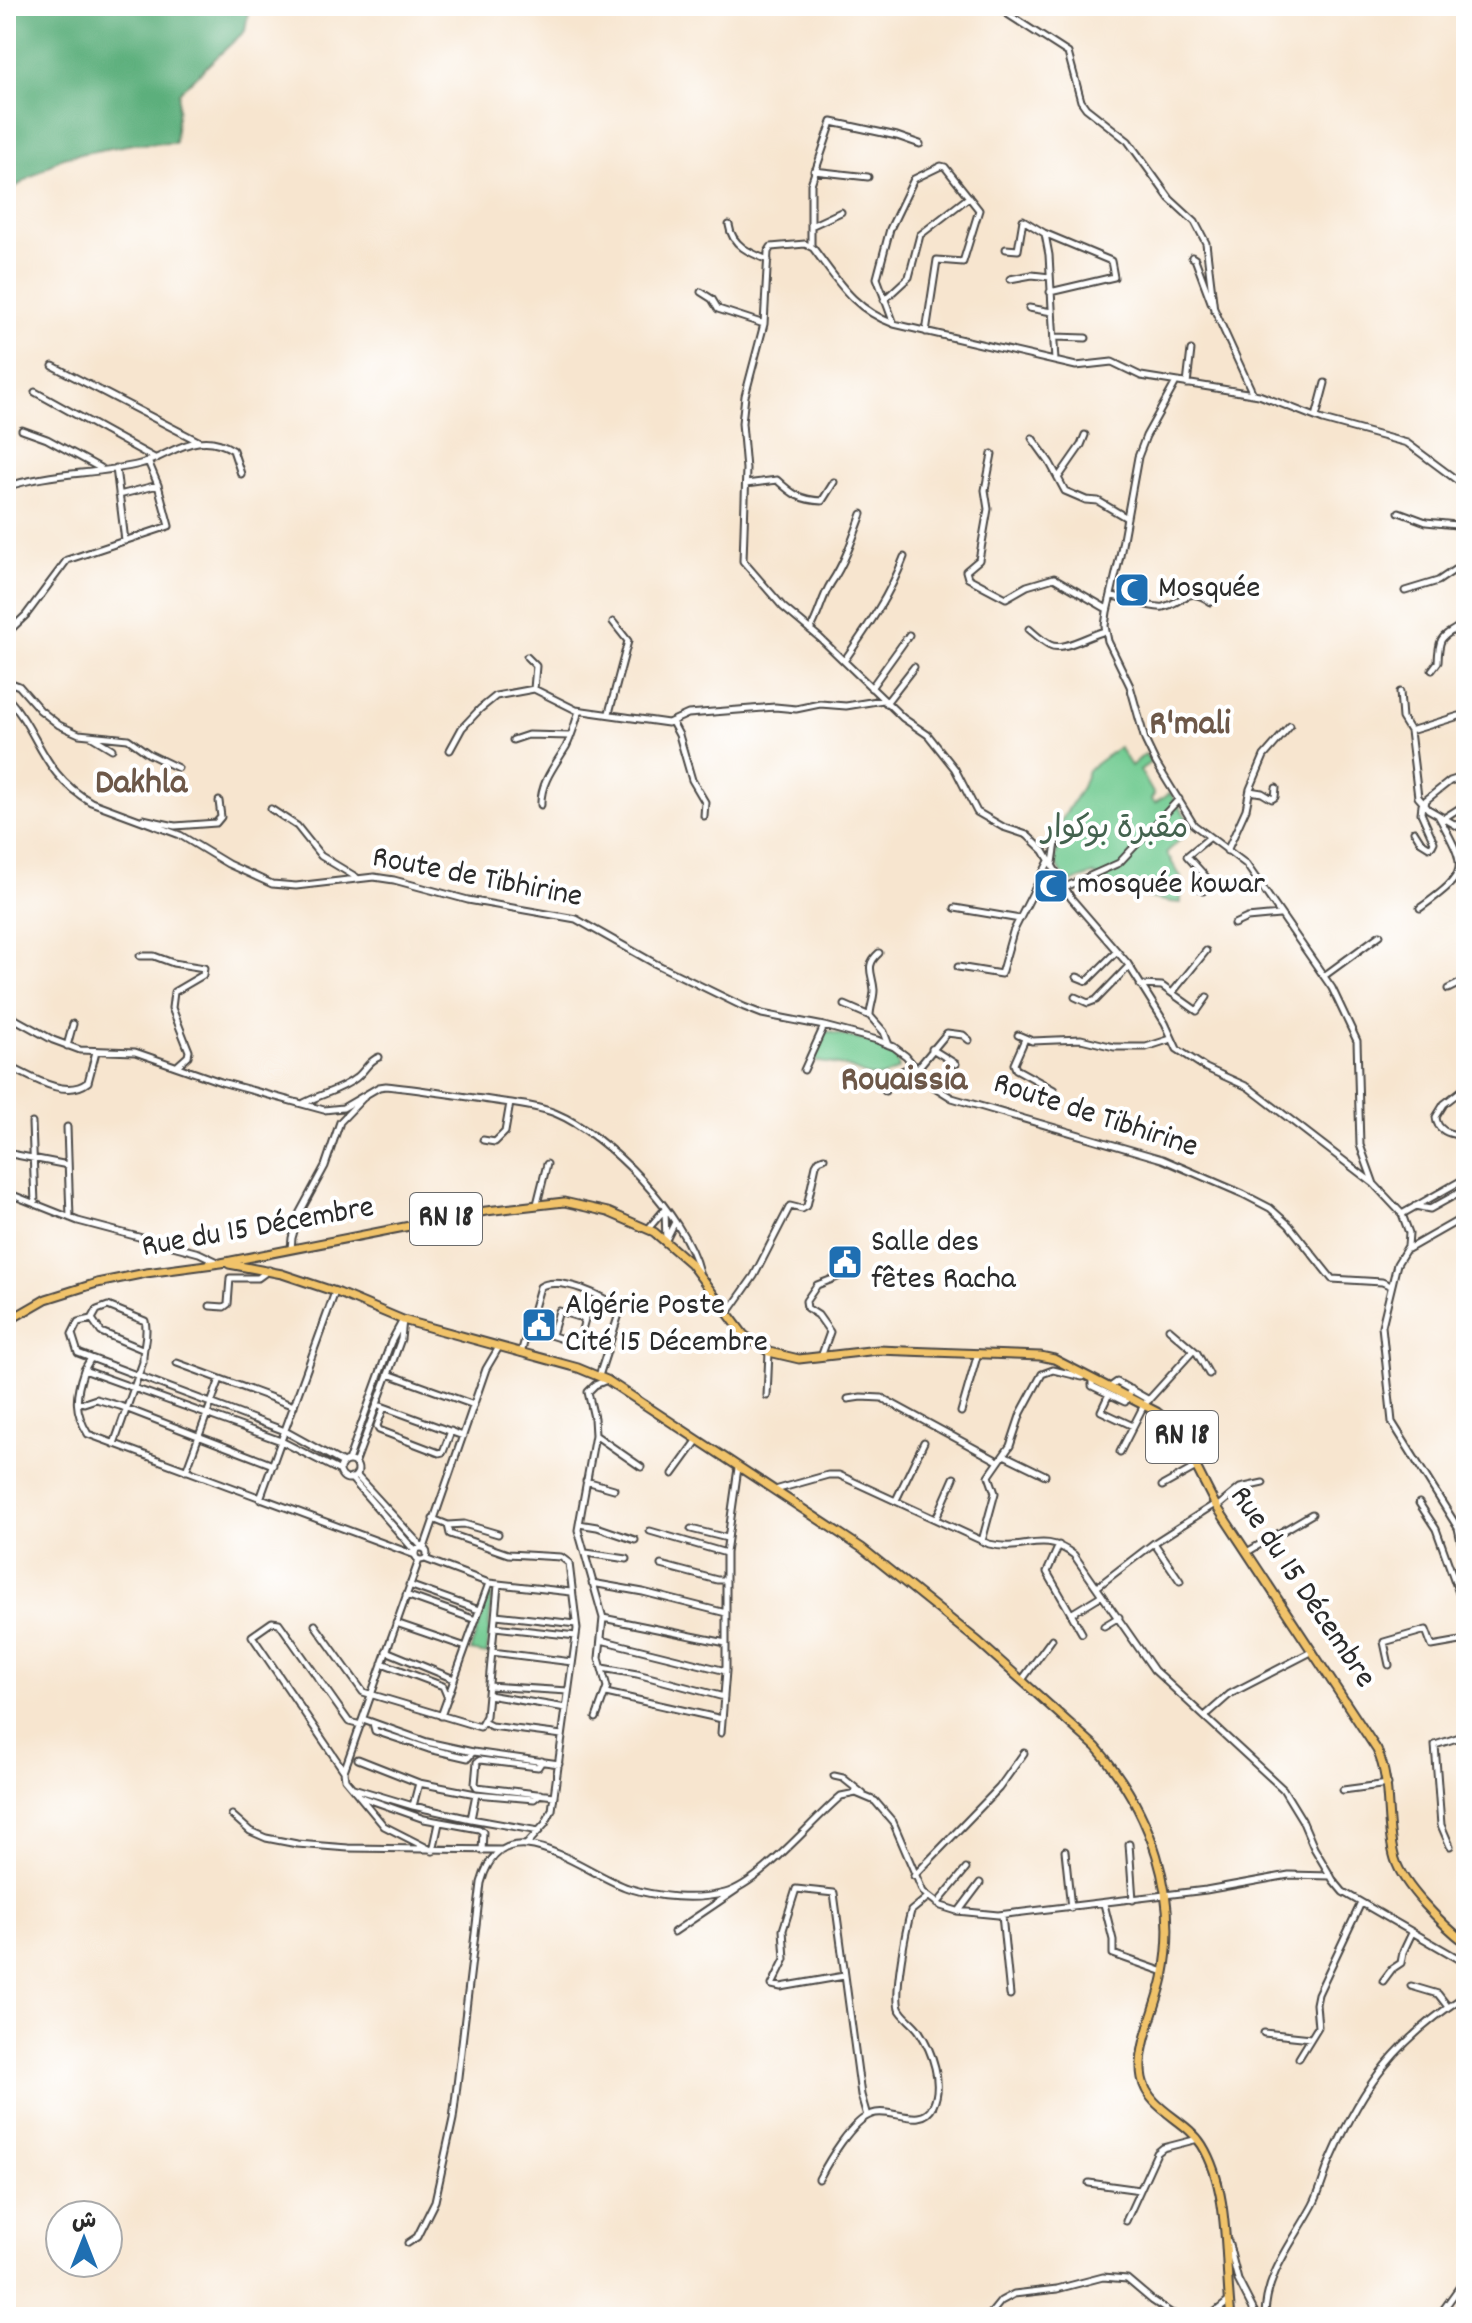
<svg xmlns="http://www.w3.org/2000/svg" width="1472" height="2323" viewBox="0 0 1472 2323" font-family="Dekko,'Playpen Sans Arabic',sans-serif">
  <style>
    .green { fill: #71cb91; stroke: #4e7b5e; stroke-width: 2 }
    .forest { fill: #5caf7b; stroke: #446d53; stroke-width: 2 }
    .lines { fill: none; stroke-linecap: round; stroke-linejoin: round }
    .minor-casing { stroke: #4a4744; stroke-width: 9 }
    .major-casing { stroke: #4a4744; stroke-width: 11 }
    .minor { stroke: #fff; stroke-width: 5 }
    .major { stroke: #f1c36a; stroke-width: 7 }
    .labels { text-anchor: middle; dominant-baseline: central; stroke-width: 8; stroke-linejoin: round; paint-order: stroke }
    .shield { fill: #fff; stroke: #6b6b6b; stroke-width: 2 }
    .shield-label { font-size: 30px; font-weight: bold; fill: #2b2b2b }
    .poi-label { font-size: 32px; fill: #2b2b2b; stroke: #fff; text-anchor: start }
    .park-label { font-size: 32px; fill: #44634f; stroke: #fff }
    .street-label { font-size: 32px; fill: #2b2b2b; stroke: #fff }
    .quarter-label { font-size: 36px; font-weight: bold; fill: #6d5849; stroke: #fff }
  </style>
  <rect width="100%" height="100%" fill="#fff"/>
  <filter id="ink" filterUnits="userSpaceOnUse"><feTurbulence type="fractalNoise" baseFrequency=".0125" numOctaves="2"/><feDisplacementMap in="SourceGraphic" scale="16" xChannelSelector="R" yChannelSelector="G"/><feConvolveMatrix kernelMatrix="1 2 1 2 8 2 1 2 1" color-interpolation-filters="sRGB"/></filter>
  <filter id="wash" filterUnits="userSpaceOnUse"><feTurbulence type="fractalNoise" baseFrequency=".006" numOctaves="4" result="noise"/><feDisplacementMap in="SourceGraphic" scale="32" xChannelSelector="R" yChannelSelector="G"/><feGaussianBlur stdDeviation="1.8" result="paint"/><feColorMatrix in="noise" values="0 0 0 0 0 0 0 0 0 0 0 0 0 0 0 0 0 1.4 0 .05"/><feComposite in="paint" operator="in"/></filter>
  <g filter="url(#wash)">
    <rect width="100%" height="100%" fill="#f7e5cf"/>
    <path class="green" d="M1119,747L1131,766L1145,754L1151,762L1140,770L1154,795L1151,799L1155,803L1170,793L1193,827L1166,853L1181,877V903C1151,901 1119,890 1093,874L1068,884L1055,862L1061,821L1082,787L1088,770Z
      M826,1031L881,1045L893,1051L899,1068C875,1086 866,1073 843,1066C832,1063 820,1063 810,1060L823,1032Z
      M492,1590L487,1654L470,1651L491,1590Z"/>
    <path class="forest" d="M6,6H249L245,31L179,92L175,143L133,144L63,157L6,193Z"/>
  </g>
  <g filter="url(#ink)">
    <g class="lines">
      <defs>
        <path id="minor" d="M995,6L1068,53L1081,101L1086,108L1128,141L1170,199L1195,222L1206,243L1214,310
          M814,171L868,177
          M729,225C732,246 750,253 768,260
          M811,226L841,212
          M1045,234L1049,255L1055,361
          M811,247V184L832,122L897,136L920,144
          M1006,249L1018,250L1023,220L1044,233L1111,261L1114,277L1050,292
          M1192,257L1195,259L1211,302L1253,394
          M1010,279L1032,275L1050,277
          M701,292L712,299L718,309L764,324
          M884,300L909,277L920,235L969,197
          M1029,308L1052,312
          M894,324L877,278L890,229L914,179L941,166L945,167L979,210L963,262L937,260L926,332
          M1055,337L1086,338
          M53,366L198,441
          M1176,382L1146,436L1138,457L1120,556L1107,612L1105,626L1108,641L1130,686L1145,740L1156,763L1194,825L1246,864L1332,988L1357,1041L1360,1145L1374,1184L1402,1214L1409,1233L1408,1246L1397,1264L1382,1326L1392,1422L1458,1528L1463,1551L1460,1589L1466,1618
          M1187,384L1191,350
          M35,392L156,459
          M1316,417L1325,383
          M22,430L47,439L100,468
          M1032,438L1050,463L1065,491L1086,500L1098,501L1127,518
          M992,454L985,490L988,509L979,560L966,571L968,578L1006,598L1027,586L1054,578L1107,609
          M116,468L125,541
          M1058,478L1081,445L1085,435
          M746,484L777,480C792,494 800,500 822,501L834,482
          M6,487C50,472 96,475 140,464C161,459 176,445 198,442C211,440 222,443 233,450L241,474
          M119,495L158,485
          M1399,512L1426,522L1466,526
          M1405,591L1438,581L1466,562
          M1111,596C1125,597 1151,609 1163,607C1184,603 1187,584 1211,602
          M1029,629C1035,634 1042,641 1050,645C1063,652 1090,634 1106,631
          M810,630C819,615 822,597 831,583C845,562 853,538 862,514
          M6,634L26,615L67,560L169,526L158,485L148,461
          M527,657L536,666L534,689
          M844,661C867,628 890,595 904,557
          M1432,670L1438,662C1439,632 1443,638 1466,622
          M6,681L19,686L40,710L59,725L79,734L128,739L149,754L178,768
          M871,688L909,635
          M1400,692L1402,718L1410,731L1418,797L1425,805
          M6,696C41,734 41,774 91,802L180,835L228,864L272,884L296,886L374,877L394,880L468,900L576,919L654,963L744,1007L762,1014L824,1026L877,1040L894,1047L906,1056L928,1083L952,1098L1162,1159L1243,1194L1270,1208L1289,1225L1332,1279L1382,1282L1391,1286
          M886,703L914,667
          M609,713L628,641L613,622
          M672,722L679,735L692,780L705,802L704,816
          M1410,731L1459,716
          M92,737L112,749
          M513,740L528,735L570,736
          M450,750L462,728L480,709L496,696L534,689L576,710L668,723L688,714L775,707L796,709L820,704L846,706L883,700
          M1466,776L1450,781L1426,800L1425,805L1428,809L1466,831
          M1250,791L1262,793L1272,799L1275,797L1276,788
          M541,805C540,783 555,765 566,747C572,736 575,723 579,711
          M271,809L297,826L321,856L356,877
          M1444,818L1466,804
          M143,819L175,826L216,823L221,817L219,801
          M1414,831L1421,842L1429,847L1432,846L1434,842L1421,813L1422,805
          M1227,851L1246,809L1250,789L1264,756L1290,726
          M1053,863L1058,829
          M1065,887L1119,863L1179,799
          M1203,891L1198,886L1206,877L1187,856L1209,838
          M955,908L1020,919
          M1420,908C1471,871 1467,869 1438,815
          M1234,924L1247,918L1279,915
          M879,953C864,966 873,974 874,990C874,999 870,1007 870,1016L884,1032L889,1045
          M140,956H154L173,963L204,968L203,975L174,992L172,1008L189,1051L188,1056L177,1066
          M958,967L1001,974L1013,932L1049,861
          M1324,976L1380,935
          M1077,977L1087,981L1117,951
          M1140,985L1162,986L1197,1011L1207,997
          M1448,989L1466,980
          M1172,993L1206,951
          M1075,997L1088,1003L1096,1000L1129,966
          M845,1005L870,1016
          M6,1014L53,1040L80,1050L135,1052L221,1082L324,1110L343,1108L379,1087L386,1086C418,1089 451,1095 483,1099C506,1103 532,1104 555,1113C608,1135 685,1215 699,1272
          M1018,1035L1032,1041L1081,1039L1114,1047H1146L1171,1039
          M1025,1039L1014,1064L1016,1069L1054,1090
          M67,1046L73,1024
          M932,1049L956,1064
          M8,1066C30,1076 65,1100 88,1082L96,1052
          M917,1069L947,1033L963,1035L969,1040
          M804,1070L824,1026
          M1466,1087L1444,1104L1436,1117C1437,1133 1453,1134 1466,1137
          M885,1091L892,1076L914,1065
          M304,1103C321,1094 341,1090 356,1078C366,1070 368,1061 379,1057
          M32,1123L35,1204
          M67,1127L70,1218
          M483,1140L495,1142L505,1132L510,1103
          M6,1153L68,1165
          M1374,1184L1248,1087L1206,1068L1177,1049L1165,1023L1128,964L1071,898L1044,851L1027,835L1003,827L977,812L955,769L928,735L903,718L820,638L783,607L743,561L746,469L742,423L745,396L764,324L768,252L771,247L805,244L813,248C838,281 853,309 894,324L1076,366L1112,362L1141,376L1259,395L1323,420L1407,443L1466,487
          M6,1190L15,1196L78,1221L199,1253L220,1263
          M537,1204L547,1164
          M1415,1206L1430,1209L1466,1189
          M665,1210L666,1241
          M1402,1214L1466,1178
          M648,1229L665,1209
          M666,1240L675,1222
          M291,1249L292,1238L299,1214L325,1166L340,1122L363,1098
          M1408,1249L1466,1216
          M210,1306L224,1307L228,1304L230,1278H258L269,1270
          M728,1313L754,1276L790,1206L802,1209L807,1206L816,1165L819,1160L824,1158
          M92,1319L101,1332L142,1349
          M528,1328L578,1344L585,1319L559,1311L552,1335
          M1169,1329L1197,1353L1209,1374
          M521,1353L540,1287C557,1275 608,1296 620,1311L599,1376
          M821,1357L830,1332L818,1315L807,1308L806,1301L817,1285L843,1275
          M91,1358L78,1353L72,1334L78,1322L92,1319L97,1310L108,1306L145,1321C149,1334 142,1348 143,1362L114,1444
          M177,1363L294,1406
          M84,1370C75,1396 74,1411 88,1434L415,1555
          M388,1374L474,1405
          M1092,1379V1386L1125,1402L1131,1389
          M1110,1387L1117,1382L1149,1400
          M767,1396L769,1352
          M1108,1396L1101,1411L1133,1426
          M848,1399L861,1397L882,1398L998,1461
          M78,1401L84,1403L96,1399L120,1406L273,1465
          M381,1406L463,1436
          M384,1407L377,1426L379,1430L439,1453L443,1452L451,1431
          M961,1412L978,1353
          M595,1435L641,1467
          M1120,1452L1144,1405L1193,1351
          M1004,1455L1045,1475
          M348,1461L391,1342L403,1320L401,1339L355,1464
          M340 1470a9 9 0 1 1 18 0a9 9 0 1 1-18 0Z
          M186,1471L220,1379
          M340,1471L281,1441L84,1370L91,1358L285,1431L343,1463
          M673,1474L697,1441
          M356,1475L422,1547
          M351,1478L415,1551
          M586,1481L614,1489
          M1162,1486L1196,1467
          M775,1490L828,1475H839L989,1544C1025,1553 1042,1530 1074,1555L1154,1670L1283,1789L1302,1820L1314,1848L1333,1880L1343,1892L1466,1963
          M260,1499L335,1292
          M896,1500L924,1442
          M1419,1503L1436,1529L1459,1593
          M1217,1507L1240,1488L1263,1483
          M433,1519L448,1525L450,1534L508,1554L561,1557L569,1563L577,1629L552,1810L545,1824L526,1845
          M936,1519L954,1478
          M579,1524L597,1527L635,1540
          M448,1525L464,1524L498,1534
          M691,1529L727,1538
          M650,1531L726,1553
          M982,1541L995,1493L989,1476L1010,1446L1021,1413L1042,1374L1053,1370L1082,1377
          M1154,1543L1180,1581
          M1059,1545L1047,1572L1082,1633
          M415 1554a6 6 0 1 1 12 0a6 6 0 1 1-12 0Z
          M424,1548L486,1369L499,1347
          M1247,1552L1312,1514
          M586,1553L627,1559
          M425,1559L489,1583L571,1592
          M419,1560L344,1771L345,1779L384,1826L433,1851L439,1823
          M661,1565L717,1580H726
          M592,1583L643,1592L726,1613
          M409,1585L479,1610
          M1097,1587L1154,1543L1215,1504
          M406,1595L476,1620
          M1071,1614L1102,1595
          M496,1615L576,1624
          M603,1618L726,1643
          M396,1623L466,1647
          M315,1625L363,1692L480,1727L486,1716L498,1585
          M1104,1626L1119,1617
          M495,1627L576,1636
          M601,1640L726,1671
          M386,1651L454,1679
          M492,1652L572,1662
          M382,1663L443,1686L448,1698
          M1389,1665L1384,1642L1426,1630L1432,1646L1466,1640
          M602,1668L637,1674L724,1697
          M1022,1680L1052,1639
          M489,1686L568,1691
          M606,1693L722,1719
          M488,1695L566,1708
          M441,1716L489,1583
          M1205,1716L1230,1694L1313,1651
          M596,1718L607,1687L599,1658L603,1618L578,1530L595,1435L594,1418L588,1392L595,1385L607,1380
          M363,1719L427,1742L473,1752L559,1764
          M483,1722L491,1726L562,1735
          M373,1723L375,1731L429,1749L468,1758L473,1752
          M721,1733L726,1671V1553L738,1468
          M358,1759L419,1783L476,1794L534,1799L540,1794
          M542,1761L538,1767L480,1760L477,1762L475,1784L477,1787L554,1796
          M344,1771L252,1636L272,1622L279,1623L349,1722L361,1725
          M834,1776L843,1778L863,1794
          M353,1788L413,1806L419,1783
          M1343,1790L1388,1784
          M359,1796L424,1819L479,1829L483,1832L482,1851
          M413,1806L471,1819L539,1831
          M232,1815L250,1831L266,1838L297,1844L348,1848L502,1850
          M471,1819L476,1794
          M1129,1844L1133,1900
          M1450,1846L1441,1825L1435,1745L1466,1735
          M1065,1851L1071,1908
          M914,1876L999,1788L1024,1753
          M937,1904L966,1869
          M1104,1904L1113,1940V1954L1164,1972
          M959,1911L980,1883
          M1002,1915L1010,1995
          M674,1932L736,1890
          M844,1976L781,1987L772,1985L785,1959L783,1930L796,1889L834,1893L861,2095L867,2116
          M1383,1981L1392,1969L1401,1963L1403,1952L1412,1933
          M1411,1986L1438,1994L1448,2007
          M1264,2033L1311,2038
          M1299,2058L1318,2027L1316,2004L1318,1994L1361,1903
          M819,2179C828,2162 852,2120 872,2114C891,2107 922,2130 933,2106C944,2083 932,2051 919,2031C913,2022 903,2017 899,2008C894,1991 906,1929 911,1911L928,1897
          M1089,2183L1140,2190
          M1126,2221L1157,2153L1163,2148L1198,2139
          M1228,2241L1238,2280L1257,2317
          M408,2243L417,2237L435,2201L453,2119L481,1883C503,1801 585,1874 628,1888C657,1897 695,1901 725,1893C761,1883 810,1822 841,1796L856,1793L875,1801L893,1822L923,1892L941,1906L957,1911L998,1915L1206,1890L1289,1875L1331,1876
          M988,2317L1001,2301L1014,2294L1057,2289L1103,2277L1127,2279L1153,2301L1171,2313L1184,2317
          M1209,2317L1229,2301
          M1265,2317C1265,2274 1294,2241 1313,2205C1321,2190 1324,2174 1331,2159C1364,2083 1397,2040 1466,1995
          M1438,2317L1466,2278"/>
        <path id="major" d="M229,1264L282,1274L339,1293L403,1320L578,1368L607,1380L862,1548L979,1642L1096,1747C1151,1811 1180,1894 1163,1978C1157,2007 1136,2049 1142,2078C1148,2110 1186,2119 1202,2145C1231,2192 1224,2263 1231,2317
          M6,1322L46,1299L97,1283L146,1273L221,1263L486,1211L564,1202L608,1212L654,1232L690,1263L744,1335L769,1352L799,1359L878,1350L1040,1356L1054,1359L1157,1412L1176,1427L1215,1504L1377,1750C1393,1785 1384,1823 1395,1859C1403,1886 1444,1926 1466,1943"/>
      </defs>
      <use href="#minor" class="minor-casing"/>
      <use href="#major" class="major-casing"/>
      <use href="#minor" class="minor"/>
      <use href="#major" class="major"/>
    </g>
  </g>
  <defs>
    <symbol id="mosque-square" viewBox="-11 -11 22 22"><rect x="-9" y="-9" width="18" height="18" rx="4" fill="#1f6fb2" stroke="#fff"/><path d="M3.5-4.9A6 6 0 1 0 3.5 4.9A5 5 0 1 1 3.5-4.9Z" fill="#fff"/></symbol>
    <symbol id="civic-square" viewBox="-11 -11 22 22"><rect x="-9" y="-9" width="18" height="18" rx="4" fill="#1f6fb2" stroke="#fff"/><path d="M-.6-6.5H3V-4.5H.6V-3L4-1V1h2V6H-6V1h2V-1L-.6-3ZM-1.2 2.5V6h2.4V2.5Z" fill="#fff"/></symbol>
  </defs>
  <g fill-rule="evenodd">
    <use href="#mosque-square" x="1112" y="570" width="40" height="40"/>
    <use href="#mosque-square" x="1031" y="866" width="40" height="40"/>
    <use href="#civic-square" x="825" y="1242" width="40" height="40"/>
    <use href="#civic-square" x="519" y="1305" width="40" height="40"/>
  </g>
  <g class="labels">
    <g class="shield">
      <rect x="410" y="1193" width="72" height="52" rx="6"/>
      <rect x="1146" y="1411" width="72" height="52" rx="6"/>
    </g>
    <g class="shield-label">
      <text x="446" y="1219">RN 18</text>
      <text x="1182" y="1437">RN 18</text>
    </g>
    <g class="poi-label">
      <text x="1158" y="590">Mosquée</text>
      <text x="1077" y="886">mosquée kowar</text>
      <text x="871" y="1244">Salle des<tspan x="871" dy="37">fêtes Racha</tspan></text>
      <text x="565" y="1307">Algérie Poste<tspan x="565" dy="37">Cité 15 Décembre</tspan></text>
    </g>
    <g class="park-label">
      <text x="1115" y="831">مقبرة بوكوار</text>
    </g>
    <g class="street-label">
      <text transform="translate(477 879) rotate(11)">Route de Tibhirine</text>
      <text transform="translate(1095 1117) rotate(18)">Route de Tibhirine</text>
      <text transform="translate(258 1229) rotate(-10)">Rue du 15 Décembre</text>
      <text transform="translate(1301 1588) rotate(56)">Rue du 15 Décembre</text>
    </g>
    <g class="quarter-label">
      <text x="1190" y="726">R'mali</text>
      <text x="141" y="785">Dakhla</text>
      <text x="904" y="1082">Rouaissia</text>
    </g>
  </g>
  <rect width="1472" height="2323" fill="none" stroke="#fff" stroke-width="32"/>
  <g transform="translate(84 2239)"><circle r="38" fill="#ffffff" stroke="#aaaaaa" stroke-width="2"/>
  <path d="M0-6L14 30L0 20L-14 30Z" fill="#1f6fb2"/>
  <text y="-12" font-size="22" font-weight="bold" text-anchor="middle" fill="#2b2b2b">ش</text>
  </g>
</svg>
